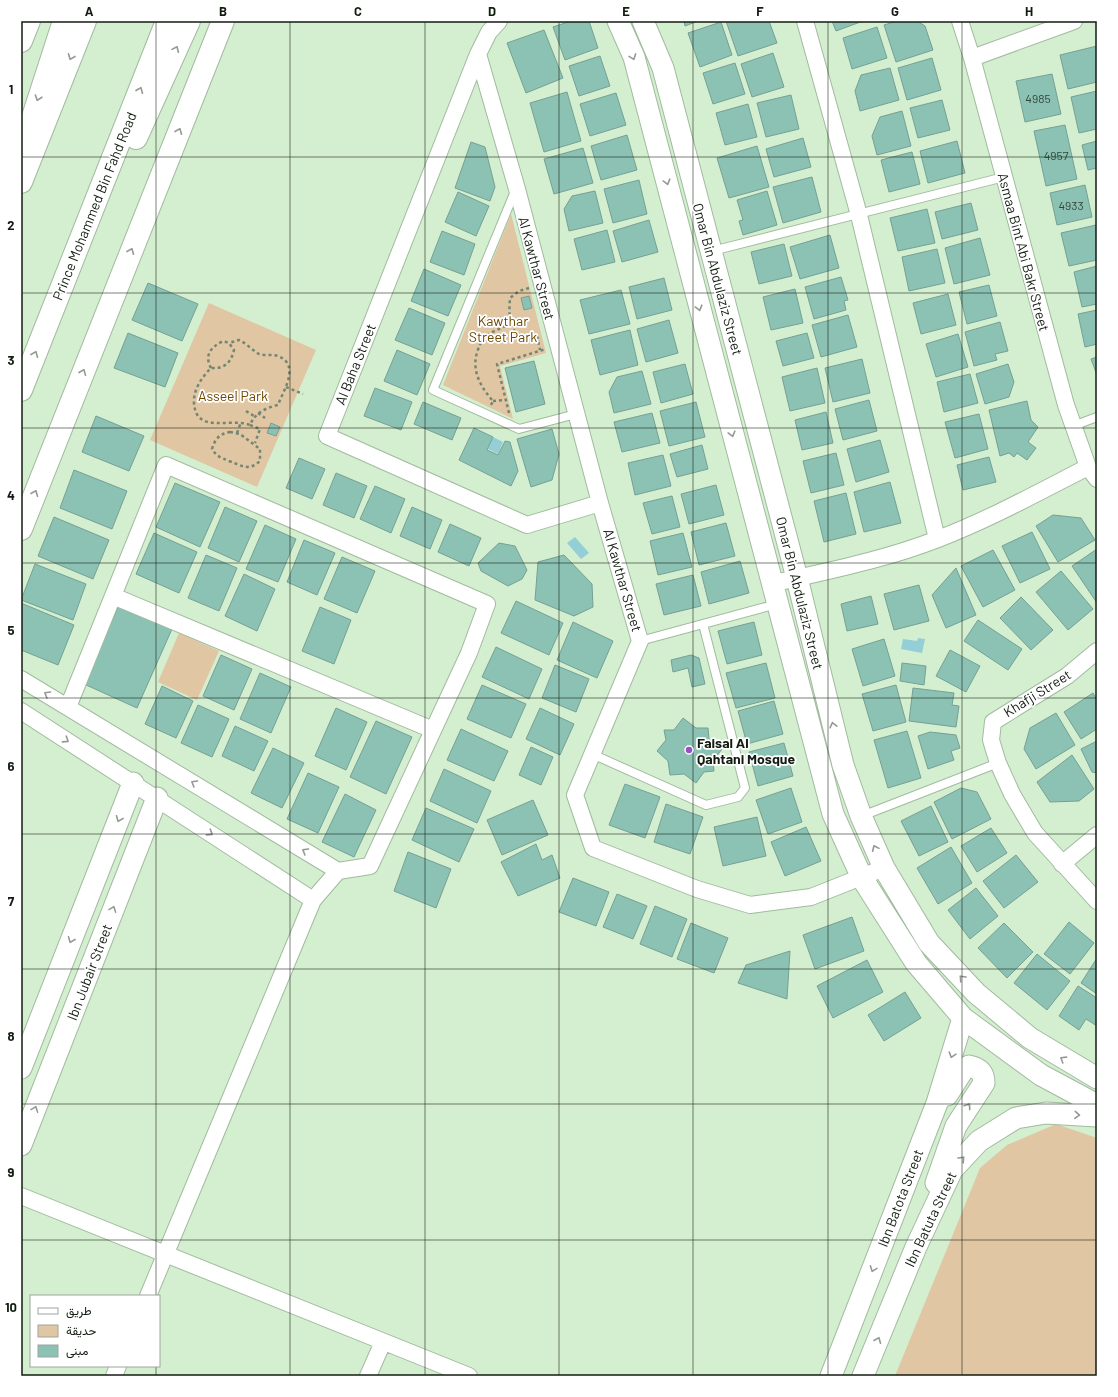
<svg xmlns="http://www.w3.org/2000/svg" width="1118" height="1397" viewBox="0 0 1118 1397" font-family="Barlow,Vazirmatn,sans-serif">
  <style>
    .green { fill: #e0c6a2 }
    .water { fill: #94ced7 }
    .building { fill: #8cc2b3; stroke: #75a094 }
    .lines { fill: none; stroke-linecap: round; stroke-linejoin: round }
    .service-casing { stroke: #a1bb9e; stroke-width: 10 }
    .minor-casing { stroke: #a1bb9e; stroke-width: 18 }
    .tertiary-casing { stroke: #a1bb9e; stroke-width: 23 }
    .secondary-casing { stroke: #a1bb9e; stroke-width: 24 }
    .motorway-casing { stroke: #a1bb9e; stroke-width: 24 }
    .path { stroke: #748671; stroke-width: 2.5; stroke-dasharray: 3 3; stroke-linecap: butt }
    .service { stroke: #fff; stroke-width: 8 }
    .minor { stroke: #fff; stroke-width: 16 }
    .tertiary { stroke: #fff; stroke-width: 21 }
    .secondary { stroke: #fff; stroke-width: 22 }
    .motorway { stroke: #fff; stroke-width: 22 }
    .oneway { stroke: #949994 }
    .grid { fill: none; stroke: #121c11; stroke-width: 1; stroke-opacity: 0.55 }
    .poi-dot { fill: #9651c6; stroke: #fff; stroke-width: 1.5 }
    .labels { text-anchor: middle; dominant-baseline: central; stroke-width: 3.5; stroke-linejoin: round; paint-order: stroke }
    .number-label { font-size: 12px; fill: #30463a }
    .street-label { font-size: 14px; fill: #121c11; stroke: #fff }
    .park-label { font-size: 14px; fill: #6d4801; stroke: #fff }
    .poi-label { font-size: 14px; font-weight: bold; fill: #121c11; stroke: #fff; text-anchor: start }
    .neatline { fill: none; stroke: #121c11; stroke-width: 1.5 }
    .grid-label { font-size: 13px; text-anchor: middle; font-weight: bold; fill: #121c11 }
  </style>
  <rect width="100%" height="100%" fill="#d4eed0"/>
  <path class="green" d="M511,214L546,353L500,366L513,419L443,385Z
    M209,303L316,350L257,487L150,440Z
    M179,633L219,651L197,700L158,682Z
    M1056,1124L1097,1138V1376H895L980,1168L1007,1145Z"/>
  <path class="water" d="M493,437L503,442L498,454L488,449Z
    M575,537L589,553L581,559L567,543Z
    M918,638L925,639L922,653L901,649L903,639L917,641Z"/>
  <path class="building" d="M571,21H589L598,48L565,60L553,27Z
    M684,21H698L685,26Z
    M726,21H769L777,43L738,56Z
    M832,21H863L836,31Z
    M897,21H917L925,26L933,50L896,62L884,25Z
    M721,22L732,55L700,67L688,33Z
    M877,27L887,58L852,69L843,38Z
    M544,30L563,78L526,93L507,43Z
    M1097,46V82L1068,89L1060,55Z
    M773,53L784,87L752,97L741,64Z
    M600,56L610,86L579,96L569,66Z
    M932,58L941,90L907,100L898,68Z
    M735,63L745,94L713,104L703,73Z
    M890,68L899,100L860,111L855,91L861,75Z
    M1052,74L1061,114L1025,122L1016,81Z
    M1097,91V129L1079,133L1071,97Z
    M567,92L581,141L544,152L530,103Z
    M616,93L626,125L590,136L580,104Z
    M791,95L799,129L766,137L757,103Z
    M942,100L950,130L918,138L910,108Z
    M748,104L757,137L725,145L716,113Z
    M902,111L911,146L877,155L872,136L880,117Z
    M1065,125L1077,179L1046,186L1034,131Z
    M627,135L637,170L601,180L591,146Z
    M803,138L811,167L774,177L766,149Z
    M957,141L965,173L928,183L920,151Z
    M1097,141V168L1088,170L1082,145Z
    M471,142L485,147L495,187L490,201L455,188Z
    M757,146L769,187L729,198L717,158Z
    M583,148L593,183L554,194L544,159Z
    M912,152L920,184L889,192L881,160Z
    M812,177L821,212L783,223L773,187Z
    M639,180L647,214L613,223L604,189Z
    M1085,185L1092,217L1057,225L1050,193Z
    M595,191L603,223L569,231L564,209L572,196Z
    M767,191L777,225L743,235L739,221L743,220L737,200Z
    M458,192L489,206L476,236L445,222Z
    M971,203L978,230L942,239L935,212Z
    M927,209L935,243L898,251L890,218Z
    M649,220L658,252L622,262L613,231Z
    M1096,225L1097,260L1069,266L1061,233Z
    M607,230L615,262L582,270L574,239Z
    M442,231L475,244L464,275L430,262Z
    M830,235L839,268L800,279L790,247Z
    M980,238L990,275L954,284L945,248Z
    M784,244L792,276L759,284L751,252Z
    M937,249L945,283L909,291L902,257Z
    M1097,266V304L1082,307L1074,272Z
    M424,269L461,285L448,316L411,301Z
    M841,277L848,300L844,301L846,310L814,319L805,287Z
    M664,278L672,310L637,319L629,287Z
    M148,283L198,304L182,341L132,320Z
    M989,285L997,316L967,324L959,292Z
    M795,289L803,323L771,330L763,297Z
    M621,290L630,324L589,334L580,300Z
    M948,294L956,325L921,334L913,303Z
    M529,296L532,308L524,310L521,298Z
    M409,308L445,323L432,355L395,340Z
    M1097,310V344L1085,347L1078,314Z
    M848,315L857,347L821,357L812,325Z
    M669,320L678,353L646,362L637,329Z
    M1000,322L1008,351L995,354L997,360L974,366L965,332Z
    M630,330L638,365L600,375L591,340Z
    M128,333L178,353L165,387L114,368Z
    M807,333L814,358L783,366L776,341Z
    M958,334L968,367L936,377L926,344Z
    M397,350L430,364L417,395L384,381Z
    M1097,357V375L1091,359Z
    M862,359L870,393L833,402L825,368Z
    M534,361L545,404L516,412L505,368Z
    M685,364L693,394L661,403L653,372Z
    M1008,364L1014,382L1009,397L985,404L976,374Z
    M817,368L825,403L790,411L782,377Z
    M642,371L651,404L614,413L609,392L617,377Z
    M970,374L978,403L944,412L937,382Z
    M375,388L412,402L401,430L364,416Z
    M869,400L877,431L843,440L835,409Z
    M1027,401L1031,420L1038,427L1028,442L1036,448L1027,460L1017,453L1014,457L1009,453L1000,456L989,410Z
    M423,402L461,418L452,440L414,424Z
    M696,402L705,437L669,446L660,411Z
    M826,412L833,443L802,450L795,420Z
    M652,413L660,443L622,452L614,422Z
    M979,414L988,449L955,458L945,422Z
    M96,416L144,436L129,471L82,452Z
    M271,423L280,427L276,436L267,433Z
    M474,428L493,437L487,450L498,455L505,441L510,442L518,471L511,486L459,460Z
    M552,429L559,454L552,480L531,487L517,439Z
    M880,440L889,472L856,482L847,449Z
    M702,445L708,469L677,477L670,454Z
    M836,453L844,485L811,493L803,461Z
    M663,455L671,486L635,495L628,463Z
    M989,457L996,482L963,490L957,465Z
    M299,458L325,469L312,499L286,488Z
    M74,470L127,491L112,529L60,508Z
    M336,473L367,486L354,518L323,505Z
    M890,482L901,523L864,532L854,492Z
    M175,483L220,502L200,547L156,527Z
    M716,485L724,515L689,524L681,494Z
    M375,486L405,499L391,533L360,519Z
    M846,493L856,534L824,542L814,501Z
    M672,496L680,527L652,534L643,503Z
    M225,507L257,521L239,562L208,548Z
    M412,507L442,520L430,549L400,536Z
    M1053,515L1081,518L1095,540L1058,562L1036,526Z
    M54,517L109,540L93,579L38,556Z
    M726,523L735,556L699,565L691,532Z
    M450,524L481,538L469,566L438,552Z
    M265,525L296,539L278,582L246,569Z
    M1032,532L1050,569L1020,583L1002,546Z
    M154,533L197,552L179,593L136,574Z
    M683,533L692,567L658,575L650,541Z
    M304,540L335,553L317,595L287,582Z
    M499,543L515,546L527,570L522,579L508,586L481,571L478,563Z
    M1097,549V603L1072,566Z
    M993,550L1015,590L983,607L961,566Z
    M206,555L237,568L219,611L188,598Z
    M564,555L592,584L593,607L574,616L535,600L538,562Z
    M342,557L375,571L357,613L324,599Z
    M740,561L749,593L709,604L701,572Z
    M35,564L86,584L73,620L21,600Z
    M956,568L976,615L946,628L932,595Z
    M1061,571L1093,609L1068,630L1036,592Z
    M244,574L275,589L257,631L225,616Z
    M693,575L701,606L664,615L656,584Z
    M919,585L929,621L894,630L884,594Z
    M871,596L878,624L847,631L841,604Z
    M1021,597L1053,630L1031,650L1000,618Z
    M516,601L563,623L549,655L501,633Z
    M21,603L74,625L58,665L21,650Z
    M119,605L172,629L137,708L84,684Z
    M320,607L351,620L334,664L302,651Z
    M978,620L1022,649L1008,670L964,641Z
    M573,622L613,641L597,678L557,660Z
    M754,622L762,655L727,664L718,631Z
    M884,639L895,676L863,686L852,649Z
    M496,647L542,669L529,699L482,677Z
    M950,650L980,666L966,692L936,676Z
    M221,655L252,669L234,710L203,696Z
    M691,655L699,658L705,684L692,687L688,668L673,672L671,660Z
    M766,663L775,698L736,708L726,673Z
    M902,663L926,666L924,685L900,681Z
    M555,665L589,679L576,712L542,698Z
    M260,673L291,687L271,733L240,719Z
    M482,685L526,704L511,738L467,719Z
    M896,685L906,722L873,731L862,694Z
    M162,686L193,701L176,738L145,724Z
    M913,688L954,693L952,705L959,706L956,727L909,721Z
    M1093,693L1097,700V729L1081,739L1064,712Z
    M774,701L783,734L747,744L738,711Z
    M198,705L229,719L212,757L181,743Z
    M336,708L367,722L346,770L315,756Z
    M540,708L574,724L560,755L526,739Z
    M1056,713L1075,745L1036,769L1024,749L1030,728Z
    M683,718L696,728H708L709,739L722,749L713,761L714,771L704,772L696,783L684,774L670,775L668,761L657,751L666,740L664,730H674Z
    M376,721L412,737L386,794L350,777Z
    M235,726L268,741L254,771L222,756Z
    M461,729L508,751L494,781L447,760Z
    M907,731L921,778L888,788L874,740Z
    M930,732L956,735L960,748L951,751L954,760L928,769L918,736Z
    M1097,741V773L1092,772L1081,749Z
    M784,743L793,776L758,786L749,752Z
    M531,747L553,757L541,785L519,775Z
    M273,748L304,763L282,808L251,793Z
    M1072,755L1094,789L1079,801L1050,802L1037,782Z
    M444,769L491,791L477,823L430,801Z
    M308,773L339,787L318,833L287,819Z
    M625,784L660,797L645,838L609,825Z
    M791,788L802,822L768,834L756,800Z
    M961,788L977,792L991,819L952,839L934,802Z
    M345,794L376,810L354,857L322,842Z
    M533,800L548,835L502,855L487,820Z
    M666,804L703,817L690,854L654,842Z
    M931,806L948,842L919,856L901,821Z
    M426,808L474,829L459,862L412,840Z
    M757,817L766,856L723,866L714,827Z
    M806,827L821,861L785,876L771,842Z
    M991,828L1007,853L977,872L961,846Z
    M536,844L542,860L552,855L560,878L518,896L501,862Z
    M951,847L972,883L938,904L917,868Z
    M408,852L451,869L436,908L394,891Z
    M1016,855L1038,882L1004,908L983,881Z
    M573,878L609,892L596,926L559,912Z
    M976,888L998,916L970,939L948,910Z
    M617,894L647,906L633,939L603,927Z
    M655,906L687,919L672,957L640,944Z
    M852,917L864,951L815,969L803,935Z
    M1069,922L1094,943L1070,974L1044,954Z
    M691,923L728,938L714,973L677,959Z
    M1004,923L1033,952L1007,978L978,948Z
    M790,951L787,999L738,983L746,965Z
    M1037,954L1070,981L1047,1010L1014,983Z
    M1097,958V994L1081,983Z
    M867,960L883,992L833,1018L817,986Z
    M1078,986L1097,998V1026L1086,1019L1079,1030L1059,1016Z
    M905,992L921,1018L884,1041L868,1015Z"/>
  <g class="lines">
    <defs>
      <path id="service" d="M515,191L433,390L519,429L576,414
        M712,251L1004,177
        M1073,426L1097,417
        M640,641L777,604
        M592,754L706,805L738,797L745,788L703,624
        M862,816L998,763"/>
      <path id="minor" d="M499,21L489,32L478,54L327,436L527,525L600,503
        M805,21L859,215L937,539
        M960,21L972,58L1066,405L1088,467L1097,479
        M478,54L517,189L600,503L640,641L575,795L593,848L697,889L750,905L811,897L884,868
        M972,58L1074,21
        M771,584C827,571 884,560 938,539C990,519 1039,492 1088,467
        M113,596L433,730
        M1097,651L1067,676L993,722L991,740L998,763L1012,794L1035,833L1097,901
        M21,679L338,871
        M68,707L166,465L487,604L469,653L370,866L338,871L313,900L148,1296
        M21,711L313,900
        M1062,864L1097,835
        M21,1196L469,1376
        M114,1376L118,1366
        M368,1376L383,1342"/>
      <path id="tertiary" d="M618,21L634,57L833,814L862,878L916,963L963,1018L1041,1075L1097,1105
        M643,21L663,68L797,578L843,765L861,816L884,868L929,943L976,993L1030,1038L1097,1078
        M21,1068L133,783
        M21,1145L157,798
        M936,1183L956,1126L984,1083C984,1073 979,1068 969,1066L963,1070L947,1095
        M831,1376L937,1103L963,1018
        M863,1376L916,1247L952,1170L979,1141L1016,1118L1046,1113L1097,1116"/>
      <path id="secondary" d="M21,41L29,21
        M21,154L64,21
        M21,529L223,21"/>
      <path id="motorway" d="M136,138L189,21
        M21,182L85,21
        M21,390L167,21"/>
    </defs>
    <use href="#service" class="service-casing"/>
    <use href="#minor" class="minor-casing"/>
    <use href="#tertiary" class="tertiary-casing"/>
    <use href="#secondary" class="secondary-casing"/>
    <use href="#motorway" class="motorway-casing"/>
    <path class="path" d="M529,288L519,291L510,298C508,323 510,343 541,335
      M537,336L540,350
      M211,368C204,355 211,347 223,341L229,343L234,350C231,363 224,369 211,368C202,377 193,390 194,403C196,435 231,417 250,425C255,413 265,408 278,405C283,391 301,365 278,356C272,354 265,356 259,354C252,350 246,343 239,340L229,343
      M286,387L303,394
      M493,401L506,400
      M491,405L493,401C479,385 470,368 479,347C480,345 481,341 483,339C490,332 501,328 510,324
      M246,411L254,416
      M258,413L265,418
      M509,413L497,364L546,349
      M250,425L260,429L255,443
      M230,432L240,434L260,449V461C248,472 241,465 229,461C220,457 217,457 212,449C215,439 219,434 230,432Z
      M237,433L241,422"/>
    <use href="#service" class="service"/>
    <use href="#minor" class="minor"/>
    <use href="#tertiary" class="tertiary"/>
    <use href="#secondary" class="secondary"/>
    <use href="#motorway" class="motorway"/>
  </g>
  <defs><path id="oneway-chevron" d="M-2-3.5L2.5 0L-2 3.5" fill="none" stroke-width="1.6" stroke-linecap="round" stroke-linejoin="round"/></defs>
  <g class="oneway">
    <use href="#oneway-chevron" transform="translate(176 49) rotate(-66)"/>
    <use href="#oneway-chevron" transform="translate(71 57) rotate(112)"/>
    <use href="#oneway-chevron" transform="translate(633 57) rotate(70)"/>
    <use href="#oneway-chevron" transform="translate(140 90) rotate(-68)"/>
    <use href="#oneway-chevron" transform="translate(38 98) rotate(109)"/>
    <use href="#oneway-chevron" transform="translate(179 131) rotate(-68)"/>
    <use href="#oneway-chevron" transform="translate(667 182) rotate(75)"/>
    <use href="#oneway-chevron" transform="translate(131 251) rotate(-68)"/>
    <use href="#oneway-chevron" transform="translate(699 308) rotate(75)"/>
    <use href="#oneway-chevron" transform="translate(35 354) rotate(-68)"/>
    <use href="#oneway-chevron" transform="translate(83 372) rotate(-68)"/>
    <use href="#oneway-chevron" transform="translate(732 434) rotate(75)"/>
    <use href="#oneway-chevron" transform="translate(35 493) rotate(-68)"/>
    <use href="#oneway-chevron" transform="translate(47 694) rotate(-149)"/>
    <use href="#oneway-chevron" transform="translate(833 725) rotate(-104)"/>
    <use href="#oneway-chevron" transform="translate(66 740) rotate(33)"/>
    <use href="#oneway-chevron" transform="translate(194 783) rotate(-149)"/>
    <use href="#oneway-chevron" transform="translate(119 819) rotate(112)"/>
    <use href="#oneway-chevron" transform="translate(210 833) rotate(33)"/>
    <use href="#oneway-chevron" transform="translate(875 848) rotate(-114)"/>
    <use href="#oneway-chevron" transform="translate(305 851) rotate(-149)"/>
    <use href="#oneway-chevron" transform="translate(113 909) rotate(-69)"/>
    <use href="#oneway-chevron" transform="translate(71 940) rotate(112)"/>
    <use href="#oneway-chevron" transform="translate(962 978) rotate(-133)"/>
    <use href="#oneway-chevron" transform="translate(952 1055) rotate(107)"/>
    <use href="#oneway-chevron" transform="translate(1063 1059) rotate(-148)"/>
    <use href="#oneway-chevron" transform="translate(968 1106) rotate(-56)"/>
    <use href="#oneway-chevron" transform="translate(35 1109) rotate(-69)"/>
    <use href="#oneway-chevron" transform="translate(1077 1115) rotate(4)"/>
    <use href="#oneway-chevron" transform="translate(962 1159) rotate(-47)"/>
    <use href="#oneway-chevron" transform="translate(873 1269) rotate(111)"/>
    <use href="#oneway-chevron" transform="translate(878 1340) rotate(-68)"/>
  </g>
  <path class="grid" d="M156,21V1296M290,21V1376M425,21V1376M559,21V1376M693,21V1376M828,21V1376M962,21V1376M21,157H1097M21,293H1097M21,428H1097M21,563H1097M21,698H1097M21,834H1097M21,969H1097M21,1104H1097M21,1240H1097M156,1366V1376"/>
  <circle class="poi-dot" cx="689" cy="750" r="4"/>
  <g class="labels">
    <g class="number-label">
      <text x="1038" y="98">4985</text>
      <text x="1056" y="155">4957</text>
      <text x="1071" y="205">4933</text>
    </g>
    <g class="street-label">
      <text transform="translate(94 206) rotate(-68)">Prince Mohammed Bin Fahd Road</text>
      <text transform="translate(1024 252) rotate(75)">Asmaa Bint Abi Bakr Street</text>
      <text transform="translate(537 268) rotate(75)">Al Kawthar Street</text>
      <text transform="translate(718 279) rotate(75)">Omar Bin Abdulaziz Street</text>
      <text transform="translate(355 364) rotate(-68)">Al Baha Street</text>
      <text transform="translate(623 580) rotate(74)">Al Kawthar Street</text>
      <text transform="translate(800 593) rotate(76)">Omar Bin Abdulaziz Street</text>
      <text transform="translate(1037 693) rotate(-32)">Khafji Street</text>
      <text transform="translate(89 972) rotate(-69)">Ibn Jubair Street</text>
      <text transform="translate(900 1198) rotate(-69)">Ibn Batota Street</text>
      <text transform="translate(930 1219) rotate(-65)">Ibn Batuta Street</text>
    </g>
    <g class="park-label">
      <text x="503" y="320">Kawthar<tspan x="503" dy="16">Street Park</tspan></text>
      <text x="233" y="395">Asseel Park</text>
    </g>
    <g class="poi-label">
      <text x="697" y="742">Faisal Al<tspan x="697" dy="16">Qahtani Mosque</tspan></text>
    </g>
  </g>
  <rect width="1118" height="1397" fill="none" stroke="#ffffff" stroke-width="44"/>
  <rect x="30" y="1295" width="130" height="72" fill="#ffffff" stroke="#a0a4a0"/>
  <rect x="38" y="1308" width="20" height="6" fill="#ffffff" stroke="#a0a4a0"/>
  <text x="66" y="1315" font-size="12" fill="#121c11">طريق</text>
  <rect x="38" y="1325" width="20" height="12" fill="#e0c6a2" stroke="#a0a4a0"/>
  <text x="66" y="1335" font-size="12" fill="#121c11">حديقة</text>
  <rect x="38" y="1345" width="20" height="12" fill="#8cc2b3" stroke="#a0a4a0"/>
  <text x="66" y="1355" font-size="12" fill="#121c11">مبنى</text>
  <rect x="22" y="22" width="1074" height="1353" class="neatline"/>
  <g class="grid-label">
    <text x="89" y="16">A</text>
    <text x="223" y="16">B</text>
    <text x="358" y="16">C</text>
    <text x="492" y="16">D</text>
    <text x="626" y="16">E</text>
    <text x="760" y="16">F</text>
    <text x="895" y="16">G</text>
    <text x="1029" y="16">H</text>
    <text x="11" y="94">1</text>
    <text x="11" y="230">2</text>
    <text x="11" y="365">3</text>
    <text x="11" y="500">4</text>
    <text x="11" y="635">5</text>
    <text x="11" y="771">6</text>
    <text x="11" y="906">7</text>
    <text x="11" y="1041">8</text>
    <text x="11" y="1177">9</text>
    <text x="11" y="1312">10</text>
  </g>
</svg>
